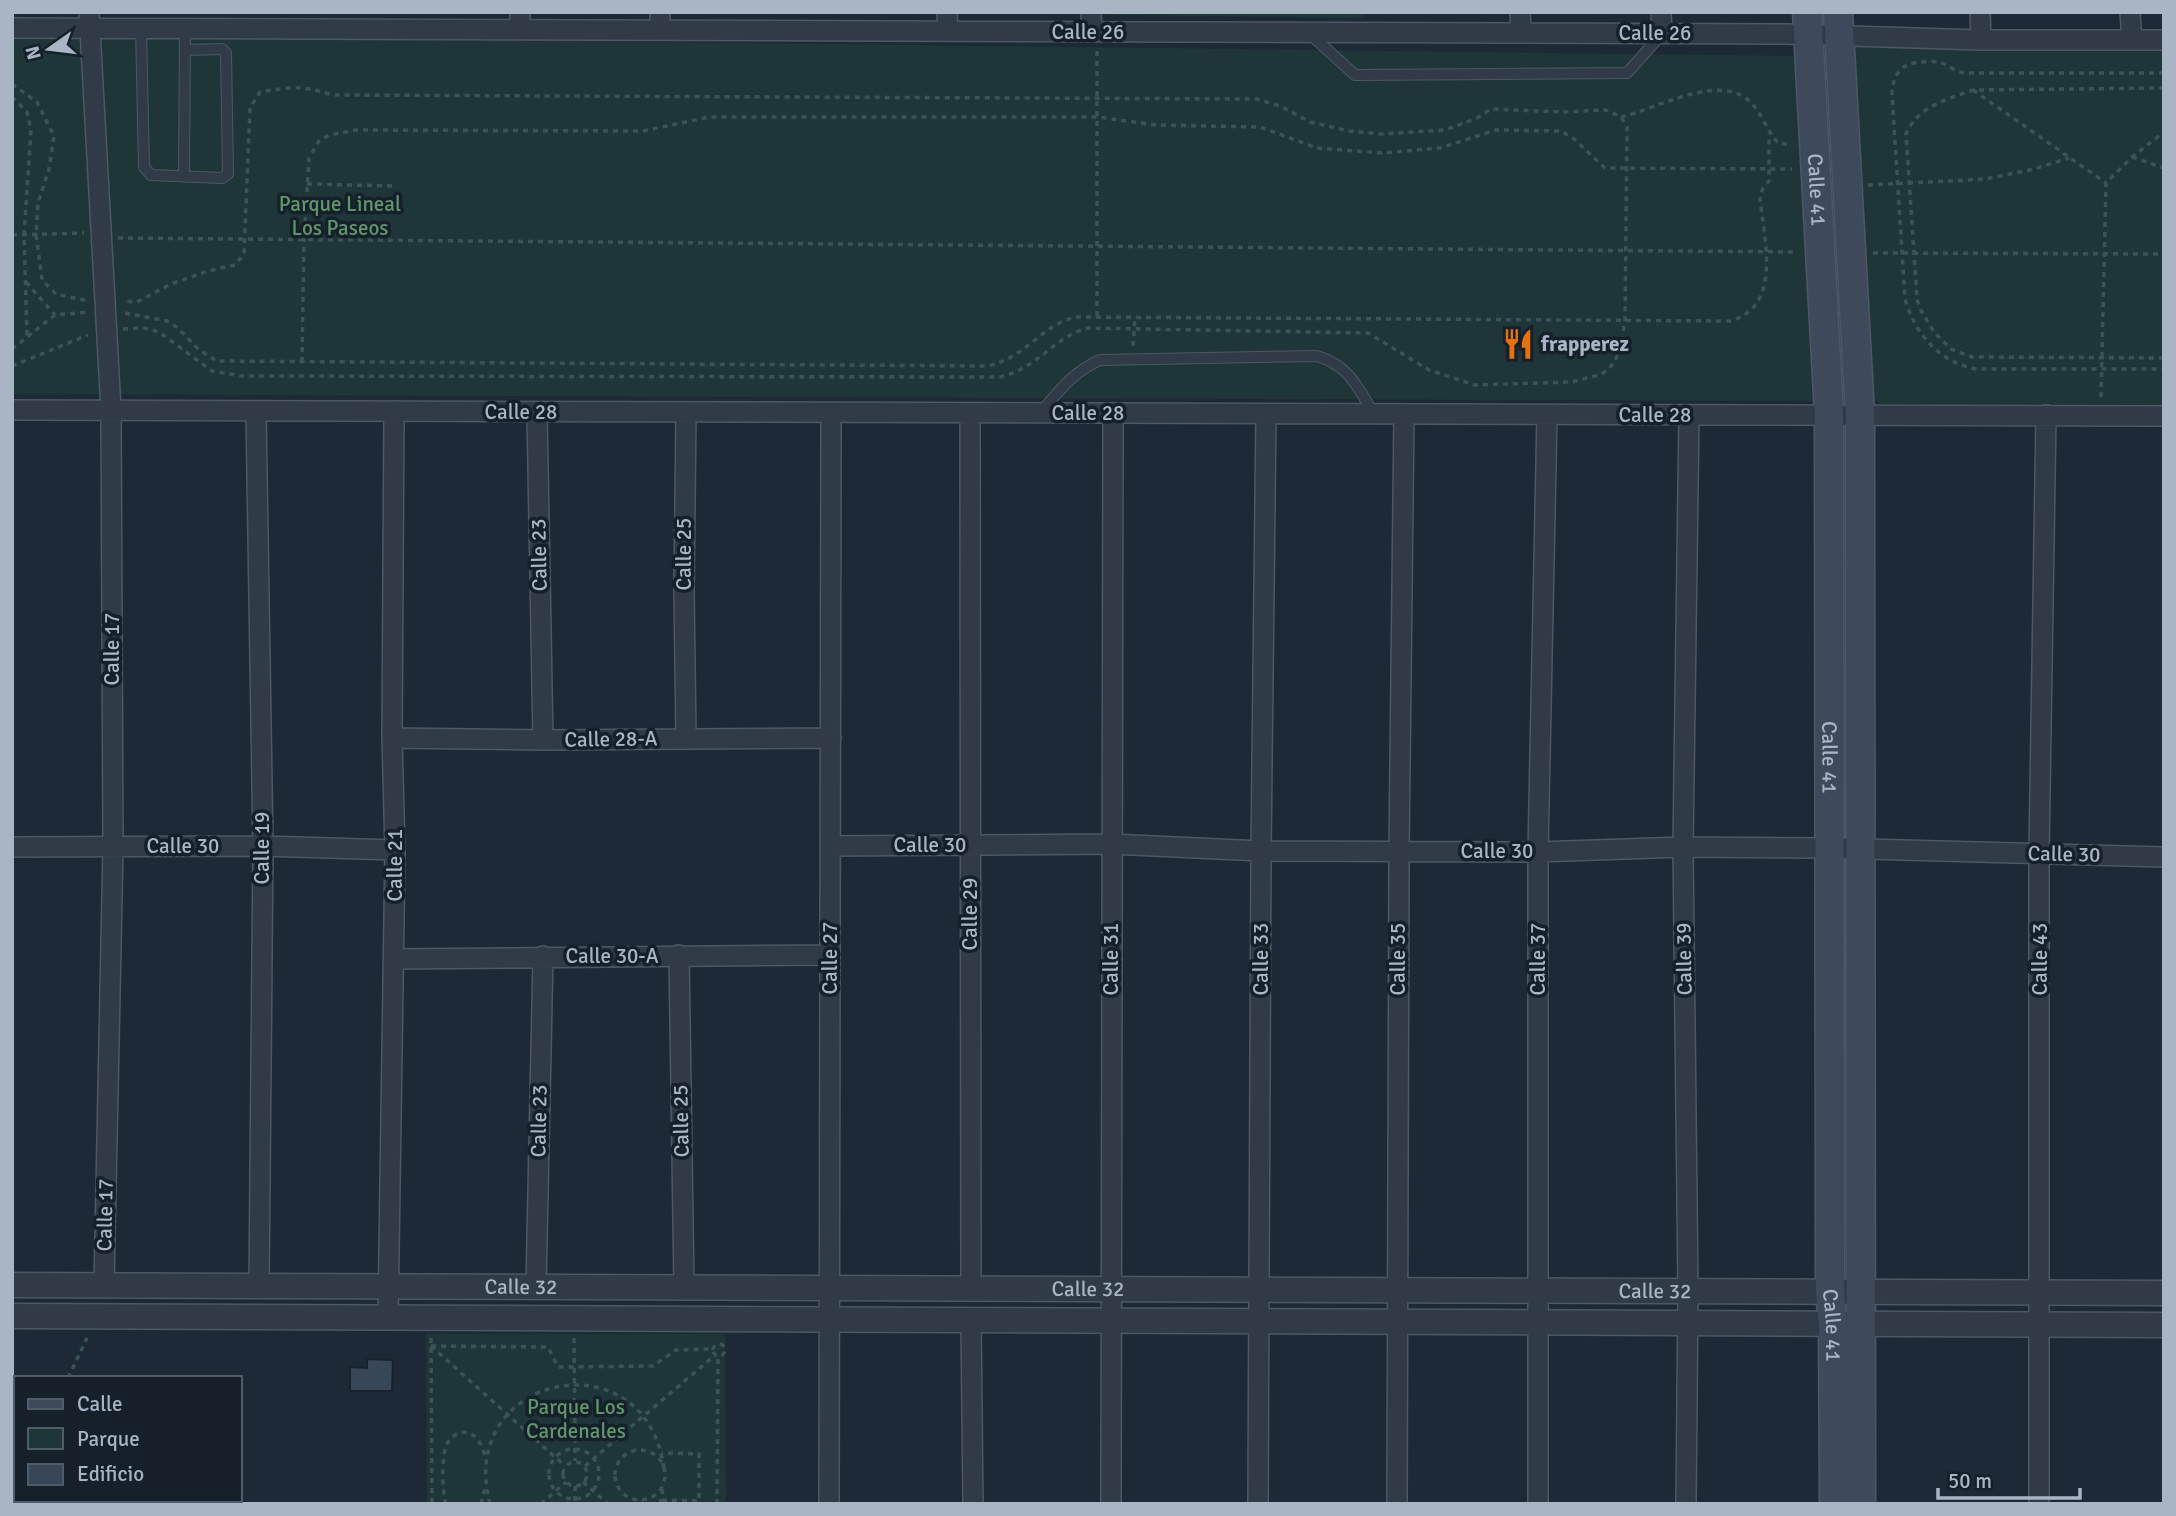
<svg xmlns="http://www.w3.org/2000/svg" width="2176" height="1516" viewBox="0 0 2176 1516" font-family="Signika,sans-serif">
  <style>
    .green { fill: #1f3638 }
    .building { fill: #384758; stroke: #18222d; stroke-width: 2 }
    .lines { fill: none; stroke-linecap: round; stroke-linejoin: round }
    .service-casing { stroke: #4d5865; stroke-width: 12 }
    .minor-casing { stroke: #4d5865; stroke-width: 22 }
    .tertiary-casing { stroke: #4d5865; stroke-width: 27 }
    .secondary-casing { stroke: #4d5865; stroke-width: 31 }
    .path { stroke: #3c5355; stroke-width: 3.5; stroke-dasharray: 5 5; stroke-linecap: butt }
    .service { stroke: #303b47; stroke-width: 10 }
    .minor { stroke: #303b47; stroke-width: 19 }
    .tertiary { stroke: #303b47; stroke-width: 24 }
    .secondary { stroke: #3e4a5b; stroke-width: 28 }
    .labels { text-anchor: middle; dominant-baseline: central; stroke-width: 7; stroke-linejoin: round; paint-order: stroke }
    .street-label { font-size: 21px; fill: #a9b5c5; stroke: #16202b }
    .park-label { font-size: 21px; fill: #60976a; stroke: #16202b }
    .poi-label { font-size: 21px; font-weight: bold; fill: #a9b5c5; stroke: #16202b; text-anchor: start }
  </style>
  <rect width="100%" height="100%" fill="#1d2937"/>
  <path class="green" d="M1106,12H1364V15L1361,18L1109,15Z
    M12,34L1797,56L1812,401L12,394Z
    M1857,47L2164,49V408L1886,407L1873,399L1849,55Z
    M426,1334H725L726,1504H427Z"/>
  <path class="building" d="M367,1359L393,1360L392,1391H350V1367L367,1368Z"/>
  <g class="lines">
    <defs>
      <path id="service" d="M141,29L144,167L151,175L222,178L228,174L226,53L222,49L185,50
        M1311,35L1355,75L1627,73L1662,34
        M184,177L185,29
        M1040,413C1059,391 1074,371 1100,360L1317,356C1350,366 1357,387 1374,414"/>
      <path id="minor" d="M89,12L111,410L113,847L104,1285
        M520,12V30
        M660,12V30
        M947,12L948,31
        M1091,12L1092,32
        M1520,12L1521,33
        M1661,12L1662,33
        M1980,12L1981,40
        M2130,12L2132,40
        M12,28L1785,34L1981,40H2164
        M12,410L2164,416
        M256,411L263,846L259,1286
        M537,412L543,740
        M686,412L684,591L686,738
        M970,413L971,1288
        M392,738L543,740L831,738
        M830,846L1111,844L1261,851L1538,852L1683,847L1828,848L2164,857
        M12,847L263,846L395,850
        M679,955L684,1287
        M394,959L830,955
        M536,1287L543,956
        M388,1318L395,850L392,738L394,411
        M971,1321L973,1504
        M829,1504L831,413
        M1111,1504L1113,414
        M1258,1504L1261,851L1266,414
        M1397,1504L1399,851L1404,414
        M1538,1504V852L1547,415
        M1686,1504L1688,1290L1683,847L1689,415
        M2039,1504V854L2046,415"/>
      <g id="tertiary">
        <path id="s1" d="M12,1285L2164,1293"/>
        <path d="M12,1316L2164,1325"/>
      </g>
      <g id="secondary">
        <path id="s2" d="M1807,12L1829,415L1830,1292L1833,1324L1834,1504"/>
        <path d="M1838,12L1860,415L1861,1504"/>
      </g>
    </defs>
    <use href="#service" class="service-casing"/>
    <use href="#minor" class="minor-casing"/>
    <use href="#tertiary" class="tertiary-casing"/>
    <use href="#secondary" class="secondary-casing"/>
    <path class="path" d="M2164,73H1964C1954,71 1947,64 1939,62C1934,61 1927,62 1922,62C1900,63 1893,75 1892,94L1905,299C1915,334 1940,363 1977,369H2164
      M12,84L37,102L54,136L49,169L38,203L36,234L42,280L56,294L88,301
      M2164,88L1973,90C1947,99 1917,107 1906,134L1917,298L1919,307L1934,332L1951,349L1972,357L2164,358
      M1973,90L2106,183
      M12,97L27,112L31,130L24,235L27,336
      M1621,117C1654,110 1715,74 1747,99C1761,110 1766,130 1778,143L1792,145
      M2132,157L2164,168
      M307,184L395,186
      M1868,185L1985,179L2034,169L2069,158
      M12,235L84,233
      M118,238L1797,252
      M1873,253L2164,254
      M26,282L55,315
      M125,313L167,321L178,328L199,350L217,361L988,366C1027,357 1041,325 1076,317L1730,321C1783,307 1764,238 1760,199L1763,188L1769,181V134
      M1097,316V49
      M123,329L144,328L159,332L212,371L241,376L1000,377C1039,368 1053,337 1088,328L1368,333L1429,370L1475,385L1571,382L1599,375L1608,370L1615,361L1621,346L1625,320L1627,127L1621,117L1606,110L1563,112L1491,109L1477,118L1445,130L1381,134L1349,131L1310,122L1280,106L1257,99L332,95C302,85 291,87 260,92L250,108L244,254L235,265L208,271L171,284L137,302L124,301
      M1133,346L1135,317
      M12,349L55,315L89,312
      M302,362L304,240L309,158L319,141L329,135L356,130L643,131L709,117H1097L1156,125L1260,127L1317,148L1382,153L1440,148L1496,130L1561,131L1574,139L1605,168L1792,169
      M12,366L88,335
      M2101,397L2106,183L2132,157L2164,132
      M431,1338L432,1504
      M574,1338L575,1461
      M713 1350a6 6 0 1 1 12 0a6 6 0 1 1-12 0Z
      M431,1346L548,1347L558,1367L653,1366L676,1350L713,1349
      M431,1346L565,1466
      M68,1378L87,1338
      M549 1474a25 25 0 1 1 50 0a25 25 0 1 1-50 0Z
      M615 1475a25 25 0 1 1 50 0a25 25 0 1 1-50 0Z
      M563 1474a12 12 0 1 1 24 0a12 12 0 1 1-24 0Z
      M585,1466L715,1355
      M583,1482L608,1504
      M575,1486V1504
      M12,1493L16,1485
      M662,1500L699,1501V1454L662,1453
      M446,1504C442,1492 441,1452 448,1442C465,1420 484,1439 485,1460
      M481,1504L485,1488
      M490,1504C455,1372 647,1335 664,1469
      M541,1504L566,1482
      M660,1504L664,1484
      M717,1504L718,1356"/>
    <use href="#service" class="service"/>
    <use href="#minor" class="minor"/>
    <use href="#tertiary" class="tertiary"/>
    <use href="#secondary" class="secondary"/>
  </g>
  <defs>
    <symbol id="restaurant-bare" viewBox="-9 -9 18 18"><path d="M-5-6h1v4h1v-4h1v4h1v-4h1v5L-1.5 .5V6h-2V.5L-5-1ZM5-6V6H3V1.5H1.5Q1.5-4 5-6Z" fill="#e8710a" stroke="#16202b" stroke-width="2.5" paint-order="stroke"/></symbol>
  </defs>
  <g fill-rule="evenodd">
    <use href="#restaurant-bare" x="1496" y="322" width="44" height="44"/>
  </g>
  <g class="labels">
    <g class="street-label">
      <text x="1088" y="32">Calle 26</text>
      <text x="1655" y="33">Calle 26</text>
      <text stroke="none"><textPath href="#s2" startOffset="178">Calle 41</textPath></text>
      <text x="521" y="412">Calle 28</text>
      <text x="1088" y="413">Calle 28</text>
      <text x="1655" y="415">Calle 28</text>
      <text transform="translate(684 554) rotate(-90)">Calle 25</text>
      <text transform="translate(539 555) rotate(-91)">Calle 23</text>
      <text transform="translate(112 649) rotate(-90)">Calle 17</text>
      <text transform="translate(611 739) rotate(-1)">Calle 28-A</text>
      <text stroke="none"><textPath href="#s2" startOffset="746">Calle 41</textPath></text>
      <text x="930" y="845">Calle 30</text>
      <text x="183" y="846">Calle 30</text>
      <text transform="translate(262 848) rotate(-90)">Calle 19</text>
      <text x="1497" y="851">Calle 30</text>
      <text transform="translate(2064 854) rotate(1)">Calle 30</text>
      <text transform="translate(395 865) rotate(-90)">Calle 21</text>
      <text transform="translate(970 914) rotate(-90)">Calle 29</text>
      <text x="612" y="956">Calle 30-A</text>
      <text transform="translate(830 958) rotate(-90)">Calle 27</text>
      <text transform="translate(1111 959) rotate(-90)">Calle 31</text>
      <text transform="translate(1261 959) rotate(-90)">Calle 33</text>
      <text transform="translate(1398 959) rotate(-90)">Calle 35</text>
      <text transform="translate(1538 959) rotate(-90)">Calle 37</text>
      <text transform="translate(1684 959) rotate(-91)">Calle 39</text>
      <text transform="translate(2040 959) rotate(-90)">Calle 43</text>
      <text transform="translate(539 1121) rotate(-89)">Calle 23</text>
      <text transform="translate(681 1121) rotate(-91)">Calle 25</text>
      <text transform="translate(105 1215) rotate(-89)">Calle 17</text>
      <text stroke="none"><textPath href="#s1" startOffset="509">Calle 32</textPath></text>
      <text stroke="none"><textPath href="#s1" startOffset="1076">Calle 32</textPath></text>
      <text stroke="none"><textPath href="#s1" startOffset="1643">Calle 32</textPath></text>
      <text stroke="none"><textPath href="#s2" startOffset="1314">Calle 41</textPath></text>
    </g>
    <g class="park-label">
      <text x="340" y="204">Parque Lineal<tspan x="340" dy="24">Los Paseos</tspan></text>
      <text x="576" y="1407">Parque Los<tspan x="576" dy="24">Cardenales</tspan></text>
    </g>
    <g class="poi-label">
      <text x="1541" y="344">frapperez</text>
    </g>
  </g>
  <rect width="2176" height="1516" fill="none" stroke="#a9b5c5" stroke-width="28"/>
  <rect x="14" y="1376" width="228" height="126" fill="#16202b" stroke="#515c69" stroke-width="2"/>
  <rect x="28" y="1399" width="35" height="10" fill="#3e4a5b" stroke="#515c69" stroke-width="2"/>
  <text x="77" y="1411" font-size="21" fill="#a9b5c5">Calle</text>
  <rect x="28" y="1428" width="35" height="21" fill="#1f3638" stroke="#515c69" stroke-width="2"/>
  <text x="77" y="1446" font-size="21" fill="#a9b5c5">Parque</text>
  <rect x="28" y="1464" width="35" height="21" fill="#384758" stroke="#515c69" stroke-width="2"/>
  <text x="77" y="1481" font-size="21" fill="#a9b5c5">Edificio</text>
  <g transform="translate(49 49) rotate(256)" stroke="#16202b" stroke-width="5" paint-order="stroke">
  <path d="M0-5L12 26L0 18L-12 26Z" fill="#a9b5c5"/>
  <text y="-10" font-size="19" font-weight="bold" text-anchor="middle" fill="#a9b5c5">N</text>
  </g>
  <path d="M1938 1488v10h142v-10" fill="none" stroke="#a9b5c5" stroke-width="3.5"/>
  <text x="1948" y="1488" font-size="21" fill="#a9b5c5" stroke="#16202b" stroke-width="5" paint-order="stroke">50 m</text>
</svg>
